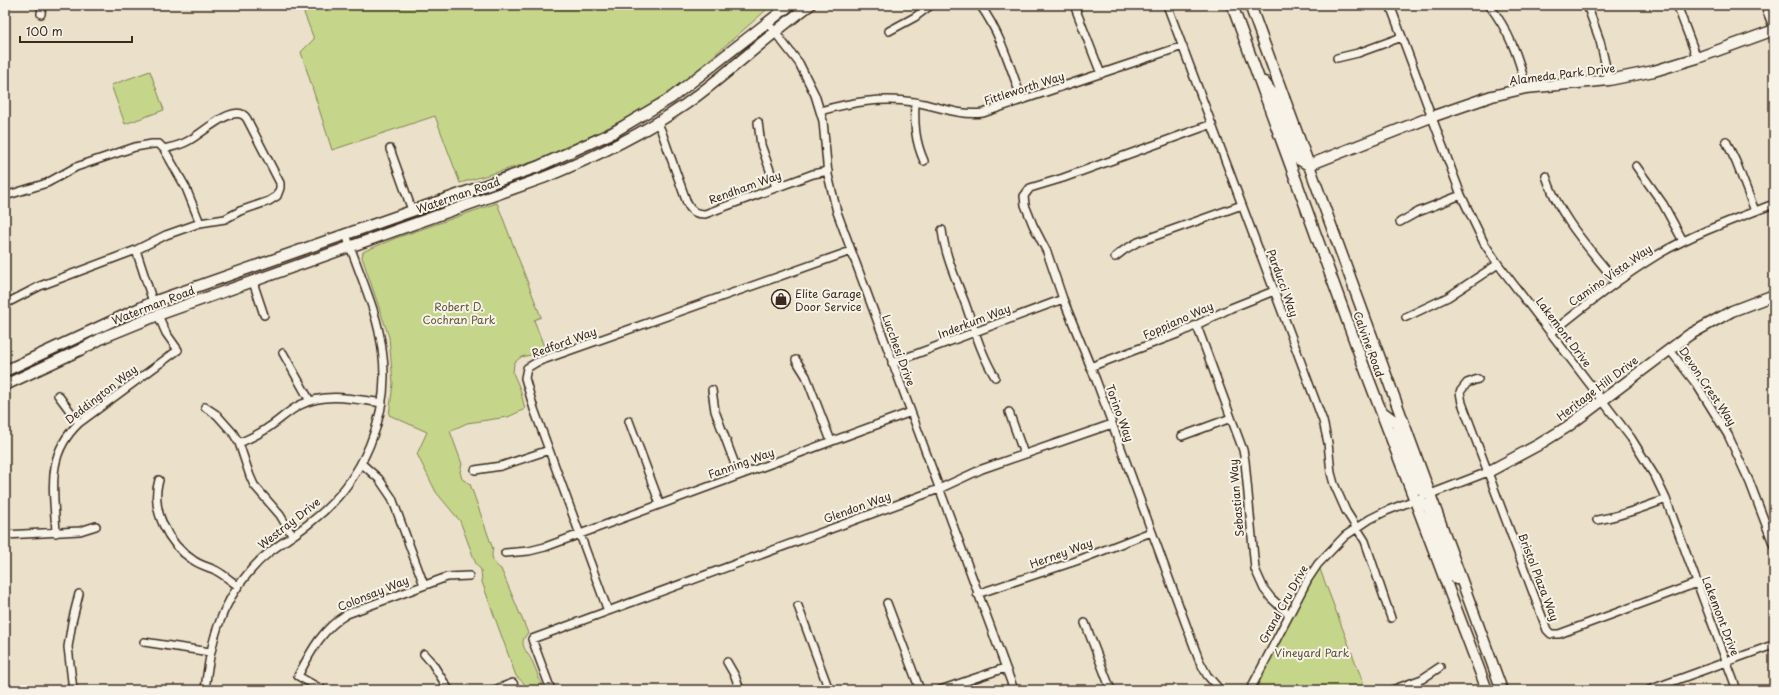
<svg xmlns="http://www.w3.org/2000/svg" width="1779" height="695" viewBox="0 0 1779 695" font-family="'Playpen Sans',sans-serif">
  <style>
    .green { fill: #c5d68b; stroke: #808054 }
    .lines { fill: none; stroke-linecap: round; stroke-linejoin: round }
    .street-casing { stroke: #3b2a1e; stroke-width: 10 }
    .secondary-casing { stroke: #3b2a1e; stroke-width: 13 }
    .street { stroke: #f7f3e8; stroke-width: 7 }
    .secondary { stroke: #f7f3e8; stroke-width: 10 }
    .labels { text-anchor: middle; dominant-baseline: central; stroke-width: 4; stroke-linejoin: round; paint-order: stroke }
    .street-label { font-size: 11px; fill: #3b2a1e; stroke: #f7f3e8 }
    .poi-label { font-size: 11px; fill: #3b2a1e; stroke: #f7f3e8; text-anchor: start }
    .park-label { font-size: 11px; fill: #5e5539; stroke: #f7f3e8 }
  </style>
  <rect width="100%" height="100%" fill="#ebe1ca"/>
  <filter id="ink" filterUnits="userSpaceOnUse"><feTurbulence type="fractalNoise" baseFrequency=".025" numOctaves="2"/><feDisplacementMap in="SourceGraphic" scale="8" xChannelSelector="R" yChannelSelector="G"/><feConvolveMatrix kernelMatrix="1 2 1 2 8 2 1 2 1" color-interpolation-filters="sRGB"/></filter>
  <g filter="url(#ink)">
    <path class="green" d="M301,5H772L665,98L553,156L460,183L435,116L332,150L301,52L314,39Z
      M150,71L164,110L125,124L111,85Z
      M497,203L541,317L534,320L546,352L521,357L514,363L513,373L520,389L525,409L508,417L467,423L450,431L462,464L460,472L462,479L470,484L493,549C490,559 494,564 501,569L528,633C516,644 529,653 533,663C537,672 540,681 543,690H527L524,683L516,676L482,582L481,570L476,564L460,521L436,492L417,454L427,432L389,415L393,384L389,337L362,257L363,252L367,250L396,238Z
      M1318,564L1366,690H1250Z"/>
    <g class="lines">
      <defs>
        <path id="street" d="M980,5C1000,32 1011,69 1022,100
          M1074,5L1101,74
          M1167,5L1323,421L1328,443L1331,473L1334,484L1346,511L1365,541L1391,618
          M1390,5L1461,195L1484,243L1498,264L1631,438L1656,478L1666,499L1737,690
          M1489,5C1509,31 1519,57 1526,88
          M1587,5L1600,41L1609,80
          M1677,5L1697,58
          M41,14L42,5
          M767,22L799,63L815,95L823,121L828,175L837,212L1014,690
          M889,31L915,17L931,5
          M1337,58L1358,53L1402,37
          M915,102C914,124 915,141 924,161
          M820,111C852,102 882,97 914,102C939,106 957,116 983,113L1183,46
          M758,122L761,145L776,187
          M657,123L661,130L687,203C691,211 695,214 705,214L813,174L828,171
          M1212,124L1063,178L1030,188L1024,196L1025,205L1033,225L1047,252L1063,299L1096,380L1199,660L1207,675L1220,690
          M1726,141L1736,162L1755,211
          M164,149L186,188L200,223
          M390,149L412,210
          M1636,166L1663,204L1683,241
          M1546,176C1559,217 1590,249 1616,282
          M5,196L47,183L76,167L135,147L152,144H159L164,149C172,147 181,145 188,141C201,135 236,100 247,119L280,183V188L277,196L269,201L240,211L225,219L200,223L166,235L136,250L40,286L5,304
          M1400,222L1418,212L1461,195
          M942,230C945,256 956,279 965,303C974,328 981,354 995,377
          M136,250L153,302
          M1115,257L1124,250L1138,242L1242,205
          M253,282L264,315
          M1406,317L1448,297L1498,264
          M1197,326L1243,450L1245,461L1255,569L1264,589L1271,598L1289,615
          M1551,333C1586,305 1621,277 1659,254C1695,233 1735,219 1774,204
          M1669,349L1697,385L1728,435L1750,483L1774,546
          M283,353L310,401
          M796,360L806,376L831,441
          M892,363L1063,299
          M1090,367L1180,333L1231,308L1274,291
          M1478,379L1467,383L1460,392L1462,403L1547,630L1551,634H1559L1697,583
          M712,390L715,411L739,475
          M58,395L79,423
          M205,407L217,415L233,433L239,443L250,476L254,485L280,515L292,535
          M1009,412L1024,454
          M629,421L660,504
          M1182,436L1231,418
          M239,443C250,438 260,434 269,427C280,420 288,411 300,405C326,392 354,399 382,403
          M361,463L379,479L392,498L424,585
          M475,470L501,466L549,450
          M159,480C150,509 168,544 193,560C200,565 208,567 215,570C223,574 231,581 238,586
          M1597,520C1621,516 1643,508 1666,499
          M56,533C54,490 45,455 79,423L178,350L166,333L158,315
          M5,535L80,531L96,526
          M505,553L529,551L545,547L911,412
          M977,594L1076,561L1151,532
          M887,603L920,690
          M798,606L829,690
          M608,611L534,409L525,378L527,368L537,362L851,251
          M1085,623L1111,690
          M144,642L210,652
          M424,654L432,663L449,690
          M727,662L735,676L740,690
          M73,690L68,647L72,622L79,594
          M205,690C210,645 219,606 250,571C267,550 290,539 311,522C363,482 392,414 382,349C377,309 358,272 346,234
          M323,690L298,676C311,651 322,629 347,614L447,577L469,576
          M494,690L513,683L516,690
          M551,690L532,639L939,489L982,469L1112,424
          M940,690L1005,668
          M1250,690L1308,579L1318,564L1345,536L1370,519L1386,511L1488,472
          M1392,690L1422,679L1440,667
          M1649,690L1770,646"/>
        <path id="secondary" d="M1232,5L1363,364L1487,690
          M1250,5L1502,690
          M1766,5L1774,25
          M1264,82L1272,93L1298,159L1309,165
          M1309,165L1431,117L1492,96L1526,88L1609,80L1654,71L1697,58L1774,30
          M5,371L153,302L537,167L612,133L671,98L790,5
          M5,385L82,349L104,337L158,315L543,178C593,158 641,135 686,104C729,73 767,36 810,5
          M1381,411L1396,422L1420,489L1431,495
          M1488,472L1538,445L1567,427L1689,335L1732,311L1774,295
          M1415,500L1428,506C1435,526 1444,564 1456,579"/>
      </defs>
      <use href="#street" class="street-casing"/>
      <use href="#secondary" class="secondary-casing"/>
      <use href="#street" class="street"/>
      <use href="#secondary" class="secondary"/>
    </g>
  </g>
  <defs>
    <symbol id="shop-ring" viewBox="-11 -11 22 22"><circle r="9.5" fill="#f7f3e8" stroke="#3b2a1e" stroke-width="1.5"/><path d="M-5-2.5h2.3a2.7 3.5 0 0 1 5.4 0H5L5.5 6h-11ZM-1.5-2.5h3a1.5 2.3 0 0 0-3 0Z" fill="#3b2a1e"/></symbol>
  </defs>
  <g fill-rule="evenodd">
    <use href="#shop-ring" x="770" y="288" width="22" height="22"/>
  </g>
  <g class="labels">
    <g class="street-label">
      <text transform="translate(1562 74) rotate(-7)">Alameda Park Drive</text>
      <text transform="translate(1024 88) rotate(-18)">Fittleworth Way</text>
      <text transform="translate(745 187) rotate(-20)">Rendham Way</text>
      <text transform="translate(458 195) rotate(-19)">Waterman Road</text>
      <text transform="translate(1610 275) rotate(-35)">Camino Vista Way</text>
      <text transform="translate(1283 283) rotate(70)">Parducci Way</text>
      <text transform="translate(153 305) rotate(-21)">Waterman Road</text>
      <text transform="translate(1178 320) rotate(-24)">Foppiano Way</text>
      <text transform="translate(974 321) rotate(-21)">Inderkum Way</text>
      <text transform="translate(1564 332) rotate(53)">Lakemont Drive</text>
      <text transform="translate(564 342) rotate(-20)">Redford Way</text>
      <text transform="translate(1369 344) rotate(70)">Calvine Road</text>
      <text transform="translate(899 350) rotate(70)">Lucchesi Drive</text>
      <text transform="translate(1708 386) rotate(56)">Devon Crest Way</text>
      <text transform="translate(1597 388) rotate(-37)">Heritage Hill Drive</text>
      <text transform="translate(101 394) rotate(-38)">Deddington Way</text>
      <text transform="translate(1120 413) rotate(70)">Torino Way</text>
      <text transform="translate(741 463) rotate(-20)">Fanning Way</text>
      <text transform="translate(1236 498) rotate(-95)">Sebastian Way</text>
      <text transform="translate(857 507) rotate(-20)">Glendon Way</text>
      <text transform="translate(289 523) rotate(-38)">Westray Drive</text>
      <text transform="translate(1061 553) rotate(-20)">Herney Way</text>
      <text transform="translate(1539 577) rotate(69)">Bristol Plaza Way</text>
      <text transform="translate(373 593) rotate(-22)">Colonsay Way</text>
      <text transform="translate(1283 604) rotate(-61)">Grand Cru Drive</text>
      <text transform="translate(1721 616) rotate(69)">Lakemont Drive</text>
    </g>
    <g class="poi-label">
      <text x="795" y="293">Elite Garage<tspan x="795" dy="13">Door Service</tspan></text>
    </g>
    <g class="park-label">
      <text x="459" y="306">Robert D.<tspan x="459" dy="13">Cochran Park</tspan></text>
      <text x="1312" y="652">Vineyard Park</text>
    </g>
  </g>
  <rect width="1779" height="695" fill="none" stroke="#f7f3e8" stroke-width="20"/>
  <rect x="10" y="10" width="1759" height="675" fill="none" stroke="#3b2a1e" stroke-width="1.5" filter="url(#ink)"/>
  <path d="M20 36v6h112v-6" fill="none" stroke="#3b2a1e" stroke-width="2"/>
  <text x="26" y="36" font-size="12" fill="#3b2a1e" stroke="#f7f3e8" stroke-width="3" paint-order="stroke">100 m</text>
</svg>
